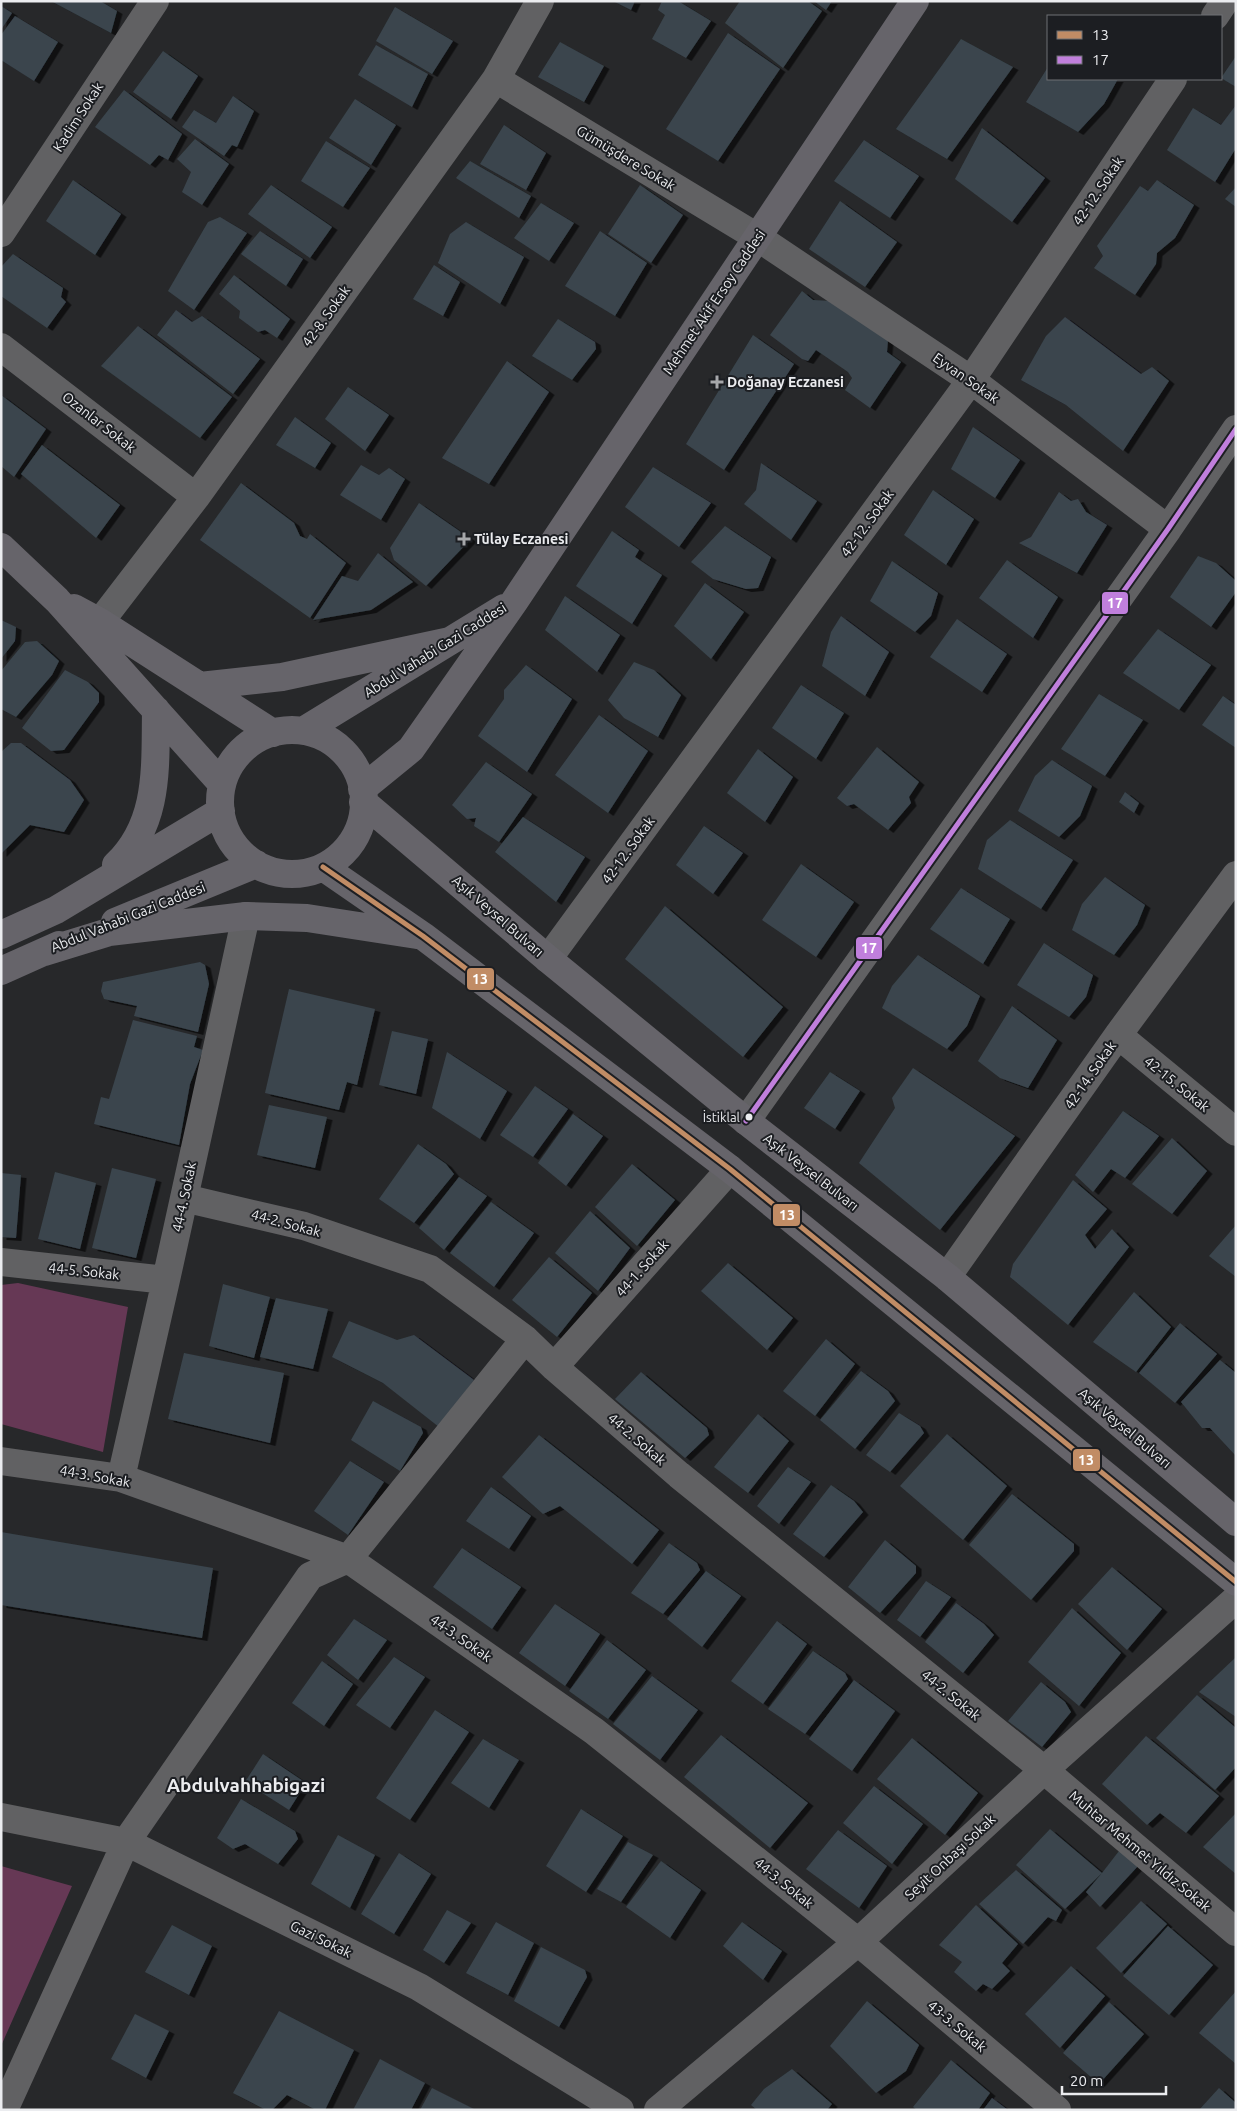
<svg xmlns="http://www.w3.org/2000/svg" width="1237" height="2111" viewBox="0 0 1237 2111" font-family="Ubuntu,sans-serif">
  <style>
    .green { fill: #663855 }
    .building { fill: #3a454d; filter: url(#shadow) }
    .lines { fill: none; stroke-linecap: round; stroke-linejoin: round }
    .minor { stroke: #616163; stroke-width: 28 }
    .major { stroke: #66646a; stroke-width: 28 }
    .bus-1-casing { stroke: #1c1e22; stroke-width: 9 }
    .bus-2-casing { stroke: #1c1e22; stroke-width: 9 }
    .bus-1 { stroke: #c18c65; stroke-width: 5 }
    .bus-2 { stroke: #c07fdc; stroke-width: 5 }
    .poi-dot { fill: #a6a7aa; stroke: #1c1e22; stroke-width: 2 }
    .bus-dot { fill: #ebecef; stroke: #1c1e22; stroke-width: 2 }
    .labels { text-anchor: middle; dominant-baseline: central; stroke-width: 4; stroke-linejoin: round; paint-order: stroke }
    .bus-label { font-size: 13px; fill: #ebecef; stroke: #1c1e22; text-anchor: end }
    .street-label { font-size: 14px; fill: #ebecef; stroke: #1c1e22 }
    .poi-label { font-size: 14px; font-weight: bold; fill: #ebecef; stroke: #1c1e22; text-anchor: start }
    .district-label { font-size: 19px; font-weight: bold; fill: #ebecef; stroke: #1c1e22 }
    .line-badge { stroke: #1c1e22; stroke-width: 2 }
    .badge-label { font-size: 14px; text-anchor: middle; font-weight: bold; fill: #fff }
  </style>
  <defs>
    <filter id="shadow"><feDropShadow dx="5.5" dy="3" stdDeviation="0" flood-color="#0009"/></filter>
  </defs>
  <rect width="100%" height="100%" fill="#27282a"/>
  <path class="green" d="M18,1283L128,1307L103,1452L1,1424V1285Z
    M1,1866L72,1886L1,2046Z"/>
  <path class="building" d="M51,1H100L117,11L111,33Z
    M613,1H635L631,10Z
    M662,1H678L711,21L686,58L652,39L665,15L658,10Z
    M740,1H808L822,11L783,68L725,23Z
    M814,1H832L826,10Z
    M1,6L12,13L1,30Z
    M395,7L453,41L432,74L376,41Z
    M15,16L58,42L34,81L1,60V35Z
    M728,33L780,69L718,161L666,129Z
    M961,39L1013,67L947,159L896,129Z
    M560,42L604,66L584,102L538,77Z
    M376,45L428,74L412,107L358,75Z
    M163,51L198,76L171,119L133,92Z
    M1236,56V87L1221,78Z
    M1048,67V79H1118L1104,104L1078,132L1026,102Z
    M124,90L182,134L168,160L159,155L150,165L95,127Z
    M233,96L254,111L237,147L232,145L224,156L182,127L194,110L216,123Z
    M355,99L396,125L371,165L329,138Z
    M1236,105V148L1215,182L1167,150L1193,108L1221,125Z
    M504,125L546,153L526,190L480,164Z
    M982,128L1045,178L1012,222L955,179Z
    M195,139L229,164L202,205L182,192L191,172L177,159Z
    M864,140L919,176L890,218L834,181Z
    M326,141L370,168L343,207L301,181Z
    M470,161L531,196L519,218L456,178Z
    M73,180L121,214L95,255L46,221Z
    M1157,180L1194,205L1175,238L1157,253L1156,264L1135,295L1094,268L1103,256L1097,246L1140,186L1148,191Z
    M271,185L332,227L310,258L248,214Z
    M640,185L683,215L651,263L608,234Z
    M1236,187V207L1225,199Z
    M840,201L897,242L865,287L809,249Z
    M541,203L574,223L549,261L514,238Z
    M220,217L247,233L194,310L168,291L208,222Z
    M466,222L524,257L500,304L438,263L450,234Z
    M260,231L303,259L286,286L241,254Z
    M600,231L647,263L615,316L565,286Z
    M13,254L63,288L61,297L66,302L47,328L1,296V267Z
    M434,265L460,282L443,316L413,299Z
    M234,275L290,319L277,338L265,330L258,332L239,318L240,311L219,294Z
    M802,291L813,300L831,301L888,340L887,352L901,362L870,408L845,390L852,378L848,372L816,350L808,361L802,359L770,335Z
    M176,310L192,322L202,316L260,359L233,394L157,335Z
    M1065,317L1141,374L1152,367L1169,381L1123,451L1066,405L1021,380L1046,336Z
    M558,319L595,342L596,349L572,380L532,356Z
    M138,326L232,397L200,438L101,366Z
    M753,335L794,364L724,470L686,444Z
    M507,361L549,392L489,484L442,458Z
    M348,387L389,415L365,451L325,419Z
    M1,395L46,429L14,477L1,466Z
    M295,417L331,443L315,468L276,445Z
    M973,427L1020,460L995,498L951,469Z
    M42,445L120,505L96,538L21,474Z
    M761,463L817,501L791,540L744,504L756,490Z
    M361,465L379,475L389,468L405,479L381,520L340,495Z
    M653,467L711,503L679,547L625,507Z
    M241,483L294,523L300,536L307,539L310,534L346,563L310,618L200,540Z
    M933,490L974,519L946,565L904,535Z
    M1059,492L1071,501L1078,499L1086,512L1107,525L1077,573L1019,543L1031,537Z
    M419,503L471,539L426,586L394,560L390,548Z
    M725,526L771,557L758,588L746,589L713,579L691,562Z
    M612,531L639,550L635,557L662,575L632,624L576,586Z
    M378,553L413,582L371,610L313,620L342,576L358,581Z
    M1198,556L1216,563L1236,581V592L1211,627L1170,597Z
    M1007,560L1058,597L1033,638L979,598Z
    M892,561L938,593L931,616L915,632L870,601Z
    M705,583L744,612L711,659L674,626Z
    M565,596L620,635L597,672L545,630Z
    M841,616L889,652L865,696L822,666L831,632Z
    M957,619L1007,654L982,692L930,657Z
    M1,620L16,627L15,641L1,659Z
    M1158,629L1211,665L1179,710L1123,673Z
    M37,641L59,661L52,675L16,717L1,709V671L25,642Z
    M634,662L654,670L681,695L658,737L624,718L608,700Z
    M526,665L572,699L527,772L478,736L504,699V690Z
    M65,670L88,682L99,693V702L64,750L51,751L22,728Z
    M801,685L844,713L816,759L772,728Z
    M1099,694L1143,720L1105,776L1061,749Z
    M1223,696L1236,705V748L1202,725Z
    M599,715L648,751L608,813L555,775Z
    M11,743H21L70,780L84,800L64,832L30,825L1,854V752Z
    M877,747L919,782L909,797L911,803L888,830L854,804L847,806L837,798Z
    M758,749L793,777L765,822L727,793Z
    M1052,760L1092,786L1080,816L1059,837L1018,811L1035,776Z
    M486,762L532,794L499,842L474,826L476,818L467,819L452,805Z
    M1125,792L1139,803L1134,813L1119,802Z
    M523,817L585,857L556,902L495,852Z
    M1010,820L1073,860L1041,909L978,869L987,840Z
    M704,826L743,853L713,894L676,865Z
    M801,864L854,902L816,957L762,920Z
    M1105,877L1145,905L1137,925L1114,955L1072,930L1082,904Z
    M961,888L1010,919L983,964L930,929Z
    M665,906L783,1007L743,1057L625,959Z
    M1044,943L1093,975L1086,997L1069,1017L1017,985Z
    M918,955L980,996L967,1026L947,1049L882,1008L892,986Z
    M200,962L205,965L209,984L198,1032L134,1016L137,1006L104,999L101,991L103,982Z
    M289,989L375,1009L357,1085L347,1082L339,1110L265,1093Z
    M1012,1006L1057,1040L1028,1088L1000,1078L978,1061Z
    M133,1020L197,1036L194,1047L203,1050L190,1084L179,1145L94,1124L101,1097L109,1099Z
    M392,1031L428,1039L416,1094L379,1085Z
    M447,1052L507,1091L480,1139L432,1108Z
    M913,1068L1015,1136L940,1230L859,1163L895,1108L892,1098Z
    M830,1072L860,1091L835,1129L804,1108Z
    M535,1086L568,1109L533,1157L500,1135Z
    M269,1105L327,1117L315,1168L257,1155Z
    M1123,1111L1159,1136L1125,1178L1111,1169L1093,1192L1075,1175Z
    M573,1114L603,1136L566,1186L538,1163Z
    M1172,1138L1207,1171L1172,1214L1132,1184Z
    M418,1144L446,1164L454,1174L414,1223L379,1199Z
    M632,1164L675,1200L637,1246L595,1207Z
    M112,1168L156,1179L136,1258L92,1248Z
    M55,1172L96,1183L80,1249L38,1239Z
    M1,1173L21,1175L16,1238L1,1237Z
    M459,1177L487,1196L444,1250L419,1228Z
    M1073,1180L1107,1209L1085,1235L1095,1249L1112,1229L1129,1247L1068,1325L1010,1277L1013,1264Z
    M491,1202L534,1233L494,1287L450,1253Z
    M590,1211L630,1248L598,1291L555,1253Z
    M1236,1225V1277L1209,1256Z
    M549,1257L592,1293L557,1337L512,1300Z
    M728,1263L793,1318L767,1350L701,1291Z
    M223,1284L270,1297L254,1358L209,1346Z
    M1134,1292L1171,1327L1136,1372L1093,1342Z
    M276,1298L328,1309L313,1369L260,1357Z
    M349,1321L397,1340L414,1335L474,1380L439,1427L383,1383L332,1357Z
    M1180,1323L1217,1354L1175,1403L1139,1373Z
    M826,1339L855,1364L815,1416L783,1391Z
    M184,1353L284,1373L270,1443L168,1419Z
    M1220,1360L1236,1373V1456L1210,1428H1202L1181,1402Z
    M861,1371L888,1391L895,1401L855,1449L820,1420Z
    M641,1372L707,1428L709,1435L685,1458L615,1399Z
    M373,1401L421,1427L423,1433L400,1471L351,1440Z
    M899,1413L920,1426L924,1433L890,1472L866,1455Z
    M758,1414L789,1441L748,1493L714,1467Z
    M947,1434L1007,1486L963,1540L900,1486Z
    M539,1435L659,1530L632,1564L560,1506L543,1514L502,1477Z
    M350,1461L384,1482L348,1535L314,1511Z
    M788,1467L811,1482L779,1524L757,1506Z
    M831,1485L854,1501L863,1512L824,1557L793,1534Z
    M491,1487L531,1516L509,1549L466,1521Z
    M1012,1494L1074,1544V1551L1031,1600L969,1545Z
    M1,1532L213,1568L202,1638L1,1605Z
    M885,1540L916,1566V1573L880,1613L848,1587Z
    M669,1543L697,1563L700,1570L663,1614L631,1593Z
    M462,1548L521,1587L492,1629L433,1587Z
    M1112,1567L1162,1609L1127,1650L1078,1604Z
    M706,1571L741,1596L702,1647L667,1619Z
    M926,1581L951,1597L920,1637L897,1620Z
    M956,1603L984,1624L994,1635L963,1673L925,1642Z
    M555,1604L600,1634L565,1686L519,1653Z
    M1072,1608L1121,1653L1079,1706L1028,1662Z
    M354,1619L387,1640L358,1680L327,1655Z
    M777,1621L807,1644L763,1704L731,1681Z
    M607,1640L646,1670L608,1719L569,1691Z
    M813,1651L845,1673L848,1679L805,1734L768,1709Z
    M394,1657L425,1677L390,1728L356,1705Z
    M1235,1658L1236,1659V1717L1199,1692Z
    M322,1661L353,1684L324,1726L292,1703Z
    M652,1676L698,1710L660,1760L613,1724Z
    M854,1680L895,1711L852,1771L809,1739Z
    M1041,1682L1065,1702L1071,1712L1042,1747L1008,1721Z
    M1197,1695L1236,1728V1767L1215,1790L1156,1738Z
    M435,1710L469,1732L410,1820L376,1798Z
    M721,1735L808,1803L770,1848L684,1777Z
    M1146,1736L1219,1796L1186,1833L1160,1813L1147,1825L1102,1784Z
    M912,1738L978,1793L945,1835L877,1779Z
    M483,1739L519,1760L489,1808L451,1783Z
    M263,1754L306,1783L289,1810L245,1782Z
    M874,1786L923,1824L892,1864L843,1823Z
    M241,1799L295,1831L298,1839L278,1864L245,1844L233,1849L217,1838Z
    M581,1809L623,1836L586,1892L546,1866Z
    M1236,1813V1874L1203,1847Z
    M1050,1829L1102,1873L1119,1851L1139,1865L1100,1907L1086,1892L1102,1873L1065,1909L1016,1865Z
    M838,1830L887,1866L859,1908L806,1869Z
    M338,1835L375,1855L350,1908L311,1884Z
    M628,1842L653,1855L621,1902L597,1889Z
    M399,1853L431,1874L394,1934L361,1914Z
    M661,1861L701,1890L670,1938L626,1907Z
    M1016,1870L1062,1910L1056,1921L1048,1917L1023,1944L979,1904Z
    M1141,1901L1167,1924L1121,1973L1096,1948Z
    M976,1905L1018,1944L1002,1963L1010,1971L992,1989L983,1984L976,1991L954,1972L962,1962L939,1945Z
    M447,1910L471,1923L444,1963L423,1950Z
    M496,1922L534,1943L508,1995L466,1973Z
    M742,1922L782,1951L763,1980L723,1946Z
    M172,1925L212,1946L189,1995L145,1972Z
    M1168,1926L1213,1965L1169,2015L1123,1976Z
    M541,1947L585,1970L587,1977L559,2027L514,2001Z
    M1071,1966L1105,1996L1060,2048L1025,2014Z
    M1236,1991V2064L1199,2033Z
    M867,2001L919,2045L906,2071L876,2093L830,2046Z
    M1109,2002L1144,2034L1099,2084L1063,2053Z
    M279,2011L354,2050L325,2110H316L287,2095L272,2110H266L233,2093Z
    M135,2014L169,2031L146,2078L111,2059Z
    M380,2059L425,2083L411,2110H353Z
    M951,2060L990,2093L978,2110H917L913,2107Z
    M792,2069L832,2104L827,2110H757L751,2105L764,2089Z
    M432,2088L476,2110H420Z
    M1219,2088L1236,2103V2110H1199Z
    M992,2098L1008,2110H983Z"/>
  <g class="lines">
    <path class="minor" d="M1215,16L1225,1
      M496,79L757,237L971,380L1168,529
      M1,233L155,1
      M1,347L196,497
      M100,622L196,497L496,79L540,1
      M548,959L971,380L1173,79
      M1118,1035L1236,1132
      M746,1121L1168,529L1236,429
      M184,1198L304,1226L430,1269L525,1339L554,1367L679,1475L1044,1770L1236,1932
      M1,1262L166,1280
      M947,1277L1118,1035L1236,875
      M554,1367L730,1169
      M1,1461L121,1478L348,1559L594,1731L858,1942L1057,2110
      M121,1478L166,1280L246,916
      M1,1817L126,1842L419,1987L620,2110
      M4,2110L126,1842L310,1576L348,1559L525,1339
      M658,2110L858,1942L1044,1770L1236,1599"/>
    <path class="major" d="M1,547L57,600L222,784
      M74,608L100,622L273,733
      M200,686L282,677L450,641
      M220 802a72 72 0 1 1 144 0a72 72 0 1 1-144 0Z
      M303,731L504,608
      M362,789L411,749L514,602L915,1
      M363,802L548,959L746,1121L947,1277L1236,1522
      M116,865C160,823 155,767 156,710
      M323,867L423,936L730,1169L1236,1582
      M115,922L256,864
      M1,935L56,910L221,811
      M44,952L109,932L246,916L307,918L417,935
      M1,971L59,945"/>
    <defs>
      <path id="bus-1" d="M323,867L423,936L730,1169L1236,1582"/>
      <path id="bus-2" d="M746,1121L1168,529L1236,429"/>
    </defs>
    <use href="#bus-1" class="bus-1-casing"/>
    <use href="#bus-2" class="bus-2-casing"/>
    <use href="#bus-1" class="bus-1"/>
    <use href="#bus-2" class="bus-2"/>
  </g>
  <g class="poi-dot">
    <path d="M714.5 374.5h5v5h5v5h-5v5h-5v-5h-5v-5h5z"/>
    <path d="M461.5 531.5h5v5h5v5h-5v5h-5v-5h-5v-5h5z"/>
  </g>
  <circle class="bus-dot" cx="749" cy="1117" r="4.5"/>
  <g class="labels">
    <g class="bus-label">
      <text x="740" y="1117">İstiklal</text>
    </g>
    <g class="street-label">
      <text transform="translate(78 117) rotate(-57)">Kadim Sokak</text>
      <text transform="translate(626 158) rotate(31)">Gümüşdere Sokak</text>
      <text transform="translate(1098 191) rotate(-56)">42-12. Sokak</text>
      <text transform="translate(714 302) rotate(-56)">Mehmet Akif Ersoy Caddesi</text>
      <text transform="translate(326 316) rotate(-54)">42-8. Sokak</text>
      <text transform="translate(966 378) rotate(35)">Eyvan Sokak</text>
      <text transform="translate(99 422) rotate(38)">Ozanlar Sokak</text>
      <text transform="translate(867 523) rotate(-54)">42-12. Sokak</text>
      <text transform="translate(435 650) rotate(-32)">Abdul Vahabi Gazi Caddesi</text>
      <text transform="translate(628 850) rotate(-54)">42-12. Sokak</text>
      <text transform="translate(498 916) rotate(41)">Aşık Veysel Bulvarı</text>
      <text transform="translate(128 917) rotate(-22)">Abdul Vahabi Gazi Caddesi</text>
      <text transform="translate(1090 1075) rotate(-55)">42-14. Sokak</text>
      <text transform="translate(1177 1084) rotate(39)">42-15. Sokak</text>
      <text transform="translate(811 1172) rotate(38)">Aşık Veysel Bulvarı</text>
      <text transform="translate(184 1197) rotate(-78)">44-4. Sokak</text>
      <text transform="translate(286 1223) rotate(15)">44-2. Sokak</text>
      <text transform="translate(642 1268) rotate(-48)">44-1. Sokak</text>
      <text transform="translate(84 1271) rotate(6)">44-5. Sokak</text>
      <text transform="translate(1125 1428) rotate(40)">Aşık Veysel Bulvarı</text>
      <text transform="translate(637 1439) rotate(41)">44-2. Sokak</text>
      <text transform="translate(95 1476) rotate(10)">44-3. Sokak</text>
      <text transform="translate(461 1638) rotate(35)">44-3. Sokak</text>
      <text transform="translate(951 1695) rotate(39)">44-2. Sokak</text>
      <text transform="translate(1140 1851) rotate(40)">Muhtar Mehmet Yıldız Sokak</text>
      <text transform="translate(950 1857) rotate(-43)">Seyit Onbaşı Sokak</text>
      <text transform="translate(784 1883) rotate(39)">44-3. Sokak</text>
      <text transform="translate(321 1939) rotate(26)">Gazi Sokak</text>
      <text transform="translate(957 2026) rotate(40)">43-3. Sokak</text>
    </g>
    <g class="poi-label">
      <text x="727" y="382">Doğanay Eczanesi</text>
      <text x="474" y="539">Tülay Eczanesi</text>
    </g>
    <g class="district-label">
      <text x="246" y="1785">Abdulvahhabigazi</text>
    </g>
  </g>
  <g class="line-badge">
    <rect x="1101" y="591" width="28" height="24" rx="5" fill="#c07fdc"/>
    <rect x="855" y="936" width="28" height="24" rx="5" fill="#c07fdc"/>
    <rect x="466" y="967" width="29" height="24" rx="5" fill="#c18c65"/>
    <rect x="772" y="1203" width="29" height="24" rx="5" fill="#c18c65"/>
    <rect x="1072" y="1448" width="29" height="24" rx="5" fill="#c18c65"/>
  </g>
  <g class="badge-label">
    <text x="1115" y="608">17</text>
    <text x="869" y="953">17</text>
    <text x="480" y="984">13</text>
    <text x="787" y="1220">13</text>
    <text x="1086" y="1465">13</text>
  </g>
  <rect width="1237" height="2111" fill="none" stroke="#ebecef" stroke-width="5"/>
  <rect x="1047" y="15" width="175" height="65" fill="#1c1e22" stroke="#6f7074"/>
  <rect x="1057" y="31" width="25" height="8" fill="#c18c65" stroke="#6f7074"/>
  <text x="1092" y="40" font-size="15" fill="#ebecef">13</text>
  <rect x="1057" y="56" width="25" height="8" fill="#c07fdc" stroke="#6f7074"/>
  <text x="1092" y="65" font-size="15" fill="#ebecef">17</text>
  <path d="M1062 2086v8h104v-8" fill="none" stroke="#ebecef" stroke-width="2.5"/>
  <text x="1070" y="2086" font-size="15" fill="#ebecef" stroke="#1c1e22" stroke-width="4" paint-order="stroke">20 m</text>
</svg>
